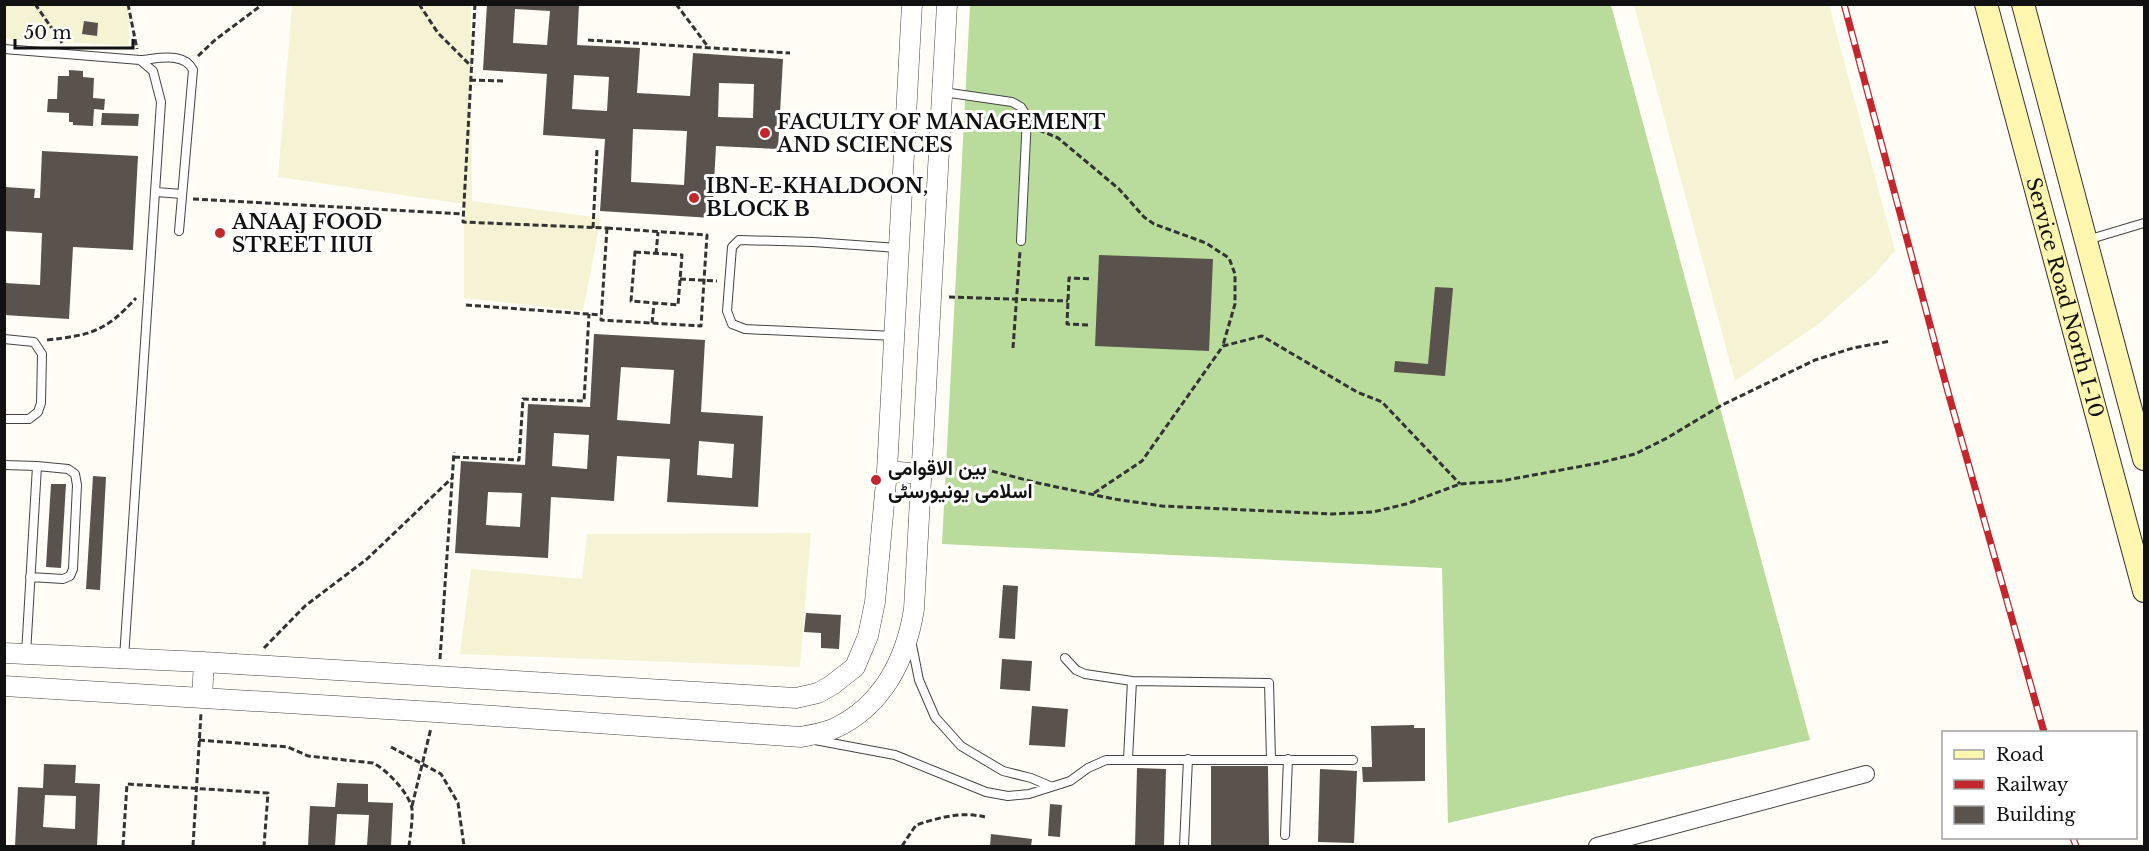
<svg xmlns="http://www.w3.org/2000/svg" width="2149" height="851" viewBox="0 0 2149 851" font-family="'Libre Baskerville',Vazirmatn,serif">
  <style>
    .farmland { fill: #f6f3d4 }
    .forest { fill: #b9dc9c }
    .building { fill: #5a524d; fill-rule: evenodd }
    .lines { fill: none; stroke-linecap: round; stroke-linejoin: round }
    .service-casing { stroke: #444; stroke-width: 10 }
    .minor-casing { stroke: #444; stroke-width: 18 }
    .tertiary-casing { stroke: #444; stroke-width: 21 }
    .secondary-casing { stroke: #333; stroke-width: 24 }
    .path { stroke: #333; stroke-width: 3; stroke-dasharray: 6 3; stroke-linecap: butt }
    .service { stroke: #fff; stroke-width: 8 }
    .minor { stroke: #fff; stroke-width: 16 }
    .tertiary { stroke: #fff; stroke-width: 20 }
    .secondary { stroke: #fff6b0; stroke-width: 22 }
    .rail-casing { stroke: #c4262e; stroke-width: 7 }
    .rail { stroke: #fff; stroke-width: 4.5; stroke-dasharray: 14; stroke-linecap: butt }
    .poi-dot { fill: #c4262e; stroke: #fff; stroke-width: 2 }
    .labels { text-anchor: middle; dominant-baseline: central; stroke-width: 6; stroke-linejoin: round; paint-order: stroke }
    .poi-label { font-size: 20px; font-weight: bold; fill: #111; stroke: #fff; text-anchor: start }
    .street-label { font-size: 20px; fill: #111; stroke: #fff }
  </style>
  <rect width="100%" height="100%" fill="#fffdf5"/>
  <path class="farmland" d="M4,5H128L129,46L5,39Z
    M292,5H471L472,201L601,218L583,311L464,298V204L278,177Z
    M1634,5H1829L1895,251L1873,276L1817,325L1735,381Z
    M811,533L800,667L460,654L471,569L582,579L587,534Z"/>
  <path class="forest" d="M970,5H1611L1810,740L1448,823L1442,568L942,544Z"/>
  <path class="building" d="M487,4H579L577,45L640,48L637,93L690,96L693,53L783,59L778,149L716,146L712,218L600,211L605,139L543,135L547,74L483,70ZM515,9L550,11L547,45L513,43ZM574,75L609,77L607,111L572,109ZM719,83L754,84L753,118L718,117ZM633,129L687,131L684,185L631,182Z
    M84,21L98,23L97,36L82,34Z
    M69,70L83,71V77L94,78L93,98L105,99L104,110L94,109L93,126L73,125V122H69V113L47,112L48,99H57L58,76H69Z
    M102,113L139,114L138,126L101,125Z
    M42,151L138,156L133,250L73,247L69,319L4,315V283L40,285L42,233L5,231V187L35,189L34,198H40Z
    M1099,255L1213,259L1209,351L1095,346Z
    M1435,287L1453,288L1445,376L1394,372L1395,361L1428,364Z
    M594,334L705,340L701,412L763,416L758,507L667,502L670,459L617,456L614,501L551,497L548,558L455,553L461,461L525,465L528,404L590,407ZM621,367L674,370L670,424L617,420ZM554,433L589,435L587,469L552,466ZM699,441L734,444L732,478L697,475ZM488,492L522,493L520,527L486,525Z
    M93,476L106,477L100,590L86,589Z
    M51,484H66L61,568L46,567Z
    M1003,585L1018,586L1015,639L999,638Z
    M806,613L841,615L839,649L821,648V633L804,632Z
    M1002,659L1032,661L1030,691L1000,689Z
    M1032,706L1068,709L1065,747L1029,745Z
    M1414,725V728H1425V781L1363,782L1362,767H1372L1371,726Z
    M44,764L76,765L75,783L100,784L97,846H15L18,787L43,788ZM45,795L76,796L75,829L43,827Z
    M1211,766H1268L1269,845H1211Z
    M1137,768L1166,769L1164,846H1135Z
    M1320,769L1357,771L1354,843L1318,842Z
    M337,783L368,784V802L393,803L391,846H367L369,815L337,814L335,846H308L310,806L335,807Z
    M1050,804L1062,805L1060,837L1048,836Z
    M991,834L1032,839L1031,846H990Z"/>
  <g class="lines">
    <defs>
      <path id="service" d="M4,49L140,60L153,71L161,102L124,658
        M140,60C157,59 184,51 193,70L179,231
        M943,92L1012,102L1021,107L1027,117L1021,241
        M156,192L182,194
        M2087,240L2144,223
        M894,336L745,329L732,324L727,311L732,247L739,240L813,242L898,248
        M4,339L34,342L42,354L41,403L38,412L29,419H4
        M4,465L37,466L26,654
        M30,577L63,579L70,576L73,569L77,485L75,474L68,469L37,466
        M911,640L919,680L935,717L961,746L1003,771L1031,778L1050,786
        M1065,658L1076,670L1085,674L1132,681L1269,683L1271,759
        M815,740L895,755L986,792L1008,796L1029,794L1070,781L1088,768L1106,760H1353
        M1128,759L1132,681
        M1285,835L1288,759
        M1184,846L1188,759"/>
      <path id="minor" d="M1597,846L1866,774"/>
      <path id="tertiary" d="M887,471L922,474
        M4,653L204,662L796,698L818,693L832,685L855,667L868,636L875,602L887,471L912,4
        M4,686L435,712L801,737C811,735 823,733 833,729C882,707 906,660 914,609L947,4
        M202,697L204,662"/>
      <g id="secondary">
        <path id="s1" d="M1986,4L2144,591"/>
        <path d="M2023,4L2144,459"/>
      </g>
    </defs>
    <use href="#service" class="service-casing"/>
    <use href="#minor" class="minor-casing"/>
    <use href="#tertiary" class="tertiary-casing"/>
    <use href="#secondary" class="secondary-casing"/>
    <path class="path" d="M35,4L62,43
      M128,4L137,49
      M419,4L438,33L471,66
      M475,4L463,222L607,228
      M676,4L709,48
      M588,40L790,53
      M198,56L215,40L263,4
      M470,80L503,81
      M1039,130L1058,138L1119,189L1144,217L1154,224L1206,243L1229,258L1235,274V304L1223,345
      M193,199L464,214
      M593,228L597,150
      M607,228L707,235L701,326L601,320Z
      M635,252L682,255L678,305L631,301Z
      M656,254L658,232
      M680,279L717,281
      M949,297L1068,301
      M466,305L601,315
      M652,323L654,304
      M1088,325L1067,324L1069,278L1092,279
      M47,340C91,335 105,332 136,298
      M1013,348L1020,251
      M454,457L519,460L523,399L584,401L589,314
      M939,473L976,467L1038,483L1114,499L1162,506L1332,514L1373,512L1406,504L1460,484L1501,481L1599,463L1635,454L1667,438L1722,405L1815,360L1853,348L1891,341
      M1094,493L1142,461L1223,346L1262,336L1357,392L1382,402L1460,484
      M264,648L305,606L367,559L453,477
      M440,659L454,452
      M199,740L288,747L308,756L373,763C386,769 410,794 412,809C413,821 410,835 409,846
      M391,747L441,774L458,803L464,846
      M412,806L431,728
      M123,846L127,784L268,793L264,846
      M193,846L201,713
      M902,846L916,825C938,818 961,811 985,817"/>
    <use href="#service" class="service"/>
    <use href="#minor" class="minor"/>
    <use href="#tertiary" class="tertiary"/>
    <use href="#secondary" class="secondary"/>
    <defs>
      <path id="rail" d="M1844,4L1948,392L2044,732
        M2073,838L2076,846"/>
    </defs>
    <use href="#rail" class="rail-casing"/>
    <use href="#rail" class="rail"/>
  </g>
  <g class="poi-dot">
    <circle cx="765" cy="133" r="6"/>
    <circle cx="694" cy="198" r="6"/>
    <circle cx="220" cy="233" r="6"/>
    <circle cx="876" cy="480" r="6"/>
  </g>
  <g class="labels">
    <g class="poi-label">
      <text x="777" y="122">FACULTY OF MANAGEMENT<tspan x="777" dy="23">AND SCIENCES</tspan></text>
      <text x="706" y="186">IBN-E-KHALDOON,<tspan x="706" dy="23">BLOCK B</tspan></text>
      <text x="232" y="222">ANAAJ FOOD<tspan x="232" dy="23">STREET IIUI</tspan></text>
      <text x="888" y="468">بین الاقوامی<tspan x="888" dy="23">اسلامی یونیورسٹی</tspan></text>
    </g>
    <g class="street-label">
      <text stroke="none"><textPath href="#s1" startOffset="304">Service Road North I-10</textPath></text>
    </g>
  </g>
  <rect width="2149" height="851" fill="none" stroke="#111111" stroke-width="12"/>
  <rect x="1942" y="731" width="195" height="108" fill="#ffffff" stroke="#a0a0a0" stroke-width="1.5"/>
  <rect x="1954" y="750" width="30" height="9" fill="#fff6b0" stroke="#a0a0a0" stroke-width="1.5"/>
  <text x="1996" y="761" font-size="18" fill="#111111">Road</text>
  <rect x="1954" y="780" width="30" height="9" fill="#c4262e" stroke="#a0a0a0" stroke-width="1.5"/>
  <text x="1996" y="791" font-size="18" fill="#111111">Railway</text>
  <rect x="1954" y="806" width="30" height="18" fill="#5a524d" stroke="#a0a0a0" stroke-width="1.5"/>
  <text x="1996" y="821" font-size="18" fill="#111111">Building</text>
  <path d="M15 39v9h118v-9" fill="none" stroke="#111111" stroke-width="3"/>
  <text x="24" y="39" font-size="18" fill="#111111" stroke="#ffffff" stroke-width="4.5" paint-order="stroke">50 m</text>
</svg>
